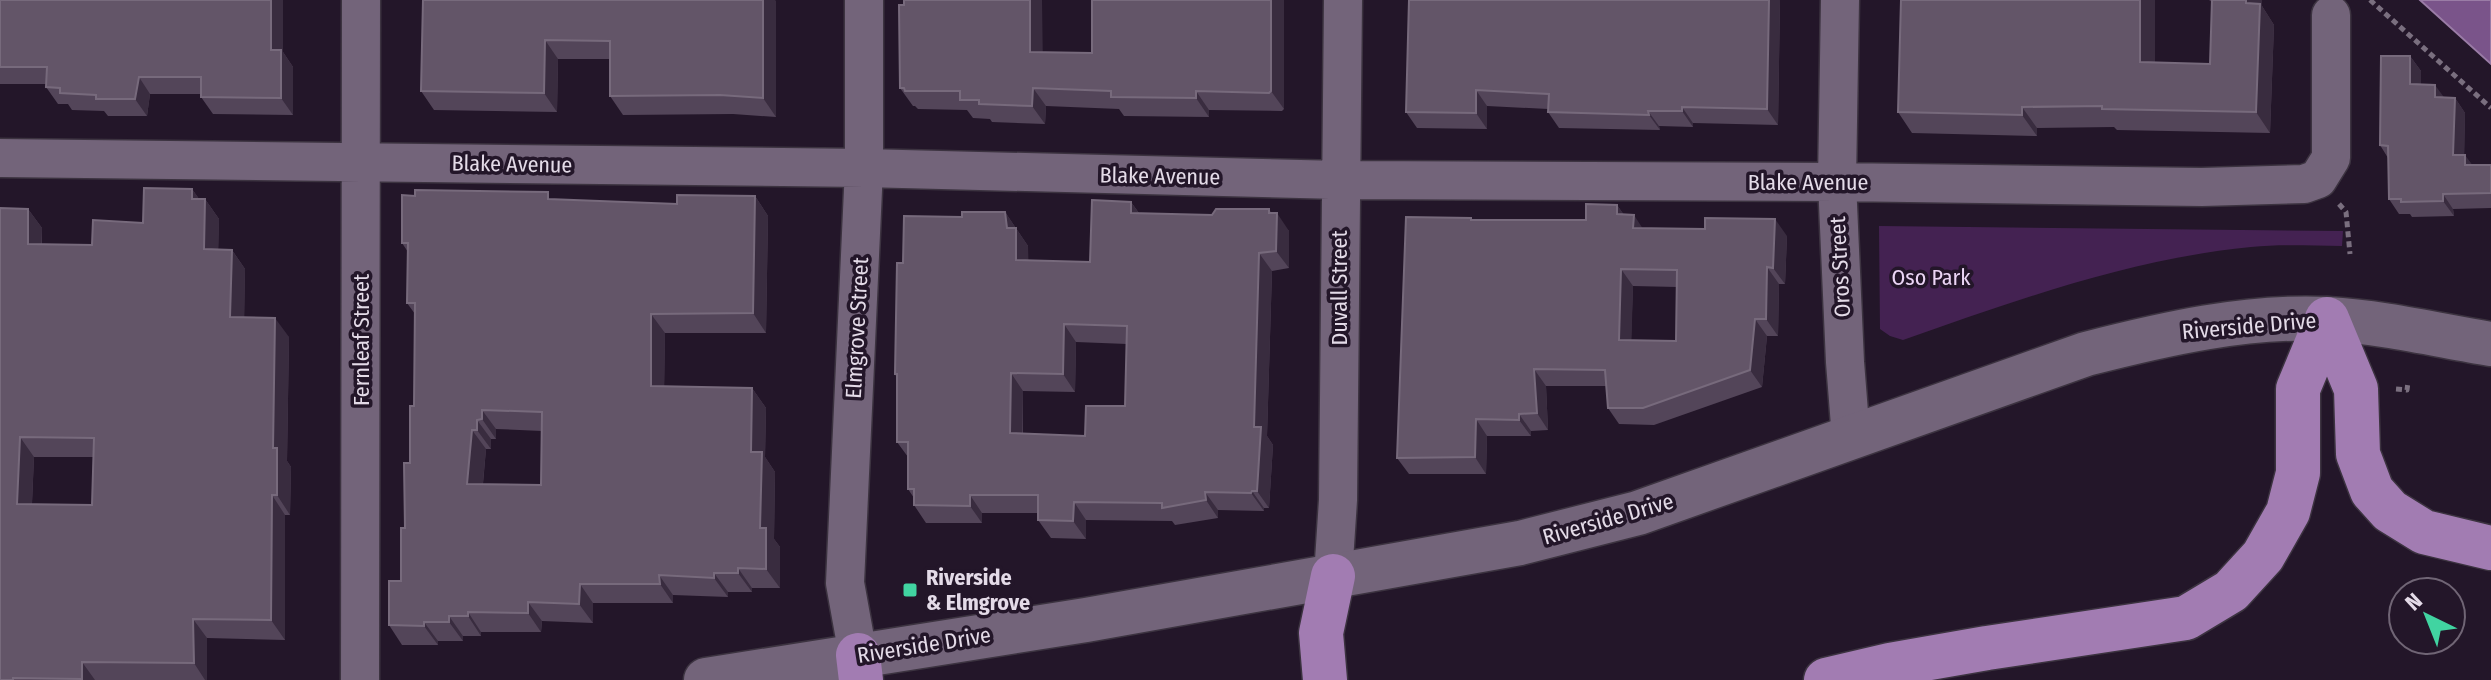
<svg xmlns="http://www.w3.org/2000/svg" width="2491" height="680" viewBox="0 0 2491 680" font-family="'Fira Sans Condensed',sans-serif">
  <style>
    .green { fill: #442252 }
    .water { fill: #7a548a; stroke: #9a7ca6; stroke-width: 2 }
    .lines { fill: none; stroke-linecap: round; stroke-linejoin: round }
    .minor-casing { stroke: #3c3340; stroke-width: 41 }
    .secondary-casing { stroke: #3c3340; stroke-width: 47 }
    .motorway-casing { stroke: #3c3340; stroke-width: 47 }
    .path { stroke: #7a6f7f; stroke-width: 5; stroke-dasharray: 6 4; stroke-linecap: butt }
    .minor { stroke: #73647a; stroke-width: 38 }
    .secondary { stroke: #73647a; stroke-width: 44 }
    .motorway { stroke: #a27cb2; stroke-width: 44 }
    .wall { fill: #534559; fill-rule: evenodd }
    .shaded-wall { fill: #392c3f }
    .building { fill: #635568; stroke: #776a7c; stroke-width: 2; fill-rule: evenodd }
    .poi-dot { fill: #41d4a1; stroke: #231629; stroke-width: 3 }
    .labels { text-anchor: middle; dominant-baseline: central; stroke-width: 7; stroke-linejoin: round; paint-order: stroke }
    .street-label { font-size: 22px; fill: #e4dbe8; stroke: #231629 }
    .park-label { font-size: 22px; fill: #ebd5f5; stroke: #231629 }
    .poi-label { font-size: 22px; font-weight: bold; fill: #e4dbe8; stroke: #231629; text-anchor: start }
  </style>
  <rect width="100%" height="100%" fill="#231629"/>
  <path class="green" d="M1879,226L2343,231L2342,246C2312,246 2281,244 2251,247C2130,259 2017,300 1903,340L1890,336L1880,329Z"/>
  <path class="water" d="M2420,0H2491V64Z"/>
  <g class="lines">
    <defs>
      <path id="minor" d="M1840,0L1837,182L1845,362L1851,438
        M0,158L864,168L1340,180L1837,182L2202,187L2304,184L2318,179L2331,158V15
        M1333,576L1338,500L1343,0
        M858,655L845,583L864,168V0
        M360,680L361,0"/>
      <path id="secondary" d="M706,680L1086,620L1520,543L1638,513L2086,354C2164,334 2246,315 2328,319C2382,322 2437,335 2491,344"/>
      <path id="motorway" d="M2327,319L2356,389L2358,454L2372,491L2390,511L2424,532L2491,548
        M858,655L861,680
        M1325,680L1321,633L1333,576
        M1826,680L1890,665L1987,648L2186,618L2231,591L2263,556L2288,512L2298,473V389L2327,319"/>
    </defs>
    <use href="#minor" class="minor-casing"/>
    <use href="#secondary" class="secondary-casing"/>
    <use href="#motorway" class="motorway-casing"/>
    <path class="path" d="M2370,0L2491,108
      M2339,204L2346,212L2350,254
      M2396,389L2407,390L2408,382"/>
    <use href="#minor" class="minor"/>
    <use href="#secondary" class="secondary"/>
    <use href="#motorway" class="motorway"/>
  </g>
  <path class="wall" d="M0,0H283V52L293,67V115L213,114L201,97V94H150L147,116H108L104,111L72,110L68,104H58L46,87V84H0Z
    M423,0L776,1V117L733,114L623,115L610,96V59H558L557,112L434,110L421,91Z
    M1092,0H1284V109L1282,111L1209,110V117L1124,116L1119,109L1046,106L1045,124L992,122L990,119L973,118L967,110L918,109L915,106H913L900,88L904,5L1043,52L1092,53Z
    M1409,0H1780L1778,125L1693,123V127L1659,126L1660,130L1559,128L1548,112V109L1487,106V129L1417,128L1406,112Z
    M1901,0H2155V63L2210,64L2212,2L2209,0H2262V6L2274,25L2270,133L2117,130L2114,127L2037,128V136L1912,133L1898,112Z
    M2410,56L2421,71V84L2444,98H2455L2465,113L2464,155L2472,165H2491V208L2453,209L2454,216L2412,217L2410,214H2399L2389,199L2388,158L2380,145Z
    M192,189L199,199H205L219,219L218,250H232L245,269L244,318L289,337L287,461L291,467L290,515H285V640L207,638V680H0L28,209L42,228V245H92L143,223ZM34,457H93L92,505L32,504Z
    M755,196L768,216L766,333H665L664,387L752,388L766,408L765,457L775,472L774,539L780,547V588H752V592H728V597L673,595V603H593V623L542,621L541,632H481V636H463V641H438V645H402L389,625L401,581L414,406L415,314L407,303L408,252L402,243L553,199L677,204ZM496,429L542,431L541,485L483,484L486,449H491V439H496Z
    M1131,202L1139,213L1212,215L1271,213L1289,231V268L1272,271L1267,436L1273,445L1269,508H1264V511L1218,510V518L1175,525L1172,521L1086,520V539L1051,538L1038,520V513H982V523H926L914,505V498L908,489V457L897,442V378L895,374L903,263L962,217L1005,212L1028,246V261L1090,262ZM1076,342L1127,344L1125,406L1085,436L1023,433V391L1075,392Z
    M1617,205L1624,215L1642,228L1787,236L1785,284H1779L1778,336H1767L1762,387L1654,425L1619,424L1608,408L1606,386H1546L1548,430L1531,431V436H1487L1486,474H1409L1397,458L1473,220H1586ZM1633,286L1677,287L1676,341L1631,340Z"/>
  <path class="shaded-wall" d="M271,0H283V52L293,67V115L281,98L271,50Z
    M763,0H775L776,1V117L763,98Z
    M1030,0H1042L1043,70L1030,52Z
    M1271,0H1284V109L1271,91Z
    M1769,0H1780L1778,125L1767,109Z
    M2140,0H2155V83L2140,62Z
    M2246,0H2262V6L2274,25L2270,133L2256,112Z
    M545,40L558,59L557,112L544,93Z
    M2410,56L2421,71V99L2410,84Z
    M139,77L150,94L147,116L135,99Z
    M2435,85L2446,100L2435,97Z
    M1033,88L1046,106L1045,124L1032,106Z
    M1476,90L1487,106V129L1476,113Z
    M1196,91L1209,110V117L1196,98Z
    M2455,98L2465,113L2464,170L2453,155Z
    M1682,107L1693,123V127L1682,111Z
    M2022,107L2037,128V136L2022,115Z
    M1648,111L1659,126L1660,130L1649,115Z
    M2465,155L2476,170L2465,165Z
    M192,189L205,207V199L219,219L218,269L204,249L192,199Z
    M2443,194L2453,209L2454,216L2443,201Z
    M755,196L768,216L766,333L753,313Z
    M1131,202L1143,219L1131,213Z
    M1617,205L1629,222L1617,214Z
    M28,209L42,228L41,264L28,244Z
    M1269,209L1277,221V213L1289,231V268L1276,251Z
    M1005,212L1028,246L1029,278L1016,260L1007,228Z
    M1634,215L1645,232L1633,228Z
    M1775,219L1787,236L1785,284L1773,268Z
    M232,250L245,269L244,337L230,317Z
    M1259,253L1272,271L1267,436L1273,445L1269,508L1257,491L1254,427Z
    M1767,267L1779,284L1778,336L1766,319Z
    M1621,269L1633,286L1631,357L1619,340Z
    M651,314L665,333L664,406L651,386Z
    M275,318L289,337L287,461L291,467L290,515L277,495L273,448Z
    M1755,319L1767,336L1762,387L1750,370Z
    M1064,324L1076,342L1075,392L1063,374Z
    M1534,369L1546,386L1548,430L1537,413Z
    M1011,373L1023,391L1022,451L1010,433Z
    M752,388L766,408L765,457L775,472L774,539L780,547V588L766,569L760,528L751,452Z
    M482,410L496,429V439L482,419Z
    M1519,414L1531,431V436L1519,420Z
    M1476,419L1487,436L1486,474L1475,457Z
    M477,420L491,439V449L477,430Z
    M472,430L486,449L481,503L467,484Z
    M20,437L34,457L31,523L17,504Z
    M1252,491L1264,508V511L1251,493Z
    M1205,492L1218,510V518L1206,500Z
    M272,495L285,515V640L271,620Z
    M970,495L982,513V523L970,506Z
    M1074,502L1086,520V539L1073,521Z
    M738,568L752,588V592L738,573Z
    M714,573L728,592V597L714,578Z
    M659,575L673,595V603L660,584Z
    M580,584L593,603V623L579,604Z
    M528,602L542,621L541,632L528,613Z
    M468,612L481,632V636L468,616Z
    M449,616L463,636V641L449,622Z
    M193,619L207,638V680H205L194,663Z
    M424,622L438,641V645L424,626Z
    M82,662L95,680H83L82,679Z"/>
  <path class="building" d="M0,0H271V50H281V98L201,97V77H139L135,99H96V95L60,93V88L46,87L47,67H0Z
    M423,0H763V98L720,95L610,96V41L545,40L544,93L421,91Z
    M904,0H1030V52L1092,53V0H1271V91L1269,93L1196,91V98L1111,97V91L1033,88L1032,106L979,104V100H960V91H905L904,88H900L899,5H904Z
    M1409,0H1769L1767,109L1682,107V111H1648L1649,115L1548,112L1549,94L1476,90V113L1406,112Z
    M1901,0H2140V62L2210,64L2212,0H2246V3L2260,4L2256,112L2102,109V106L2022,107V115L1898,112Z
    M2381,56H2410V84L2435,85V97L2455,98L2453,155H2465V165H2491V193L2443,194V201L2401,202V199H2389L2388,146L2380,145Z
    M144,188L192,189V199H205L204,249L232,250L230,317L275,318L273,448H277V495H272L271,620L193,619L194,663L82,662V679L13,678V680H0V208L28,209V244L92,245L93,220L143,223ZM20,437L94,438L92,505L17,504Z
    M415,190L548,192V199L677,204V195L755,196L753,313L651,314V386L752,388L751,452H762L760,528H766V569L738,568V573H714V578L659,575L660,584H580L579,604L528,602V613L468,612V616H449V622H424V626L389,625V581H401V528H405L404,463H410V406H414L415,303H407L408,243H402V195L415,196ZM482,410L542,412L541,485L467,484L472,430H477V420L482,419Z
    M1092,200L1131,202V213L1212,215L1216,209H1269V213H1277L1276,251L1259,253L1254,427H1261L1257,491H1252L1251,493L1205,492L1206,500L1162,508V503L1074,502L1073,521L1038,520V495H970V506L914,505V489H908V442H897V374H895L897,263H903L904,216L962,217V212H1005L1007,228H1016V260L1090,262ZM1064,324L1127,326L1125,406H1086L1085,436L1010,433L1011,373L1063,374Z
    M1586,204L1617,205V214L1634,215L1633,228L1705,229V218L1775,219L1773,268L1767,267L1766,319H1755L1750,370L1643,408H1608L1605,370L1534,369L1537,413L1519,414V420L1476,419L1475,457L1397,458L1406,217L1471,218V220H1586ZM1621,269L1677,270L1676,341L1619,340Z"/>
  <rect class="poi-dot" x="902" y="582" width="16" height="16" rx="4"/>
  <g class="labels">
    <g class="street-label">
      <text transform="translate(512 164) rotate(1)">Blake Avenue</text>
      <text transform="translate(1160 176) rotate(1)">Blake Avenue</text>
      <text x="1808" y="182">Blake Avenue</text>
      <text transform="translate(1840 267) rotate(-93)">Oros Street</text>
      <text transform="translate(1339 288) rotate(-90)">Duvall Street</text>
      <text transform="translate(2249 326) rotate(-5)">Riverside Drive</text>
      <text transform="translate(857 328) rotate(-87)">Elmgrove Street</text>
      <text transform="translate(361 340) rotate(-90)">Fernleaf Street</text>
      <text transform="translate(1608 519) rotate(-16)">Riverside Drive</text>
      <text transform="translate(924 645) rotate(-9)">Riverside Drive</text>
    </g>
    <g class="park-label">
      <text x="1931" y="277">Oso Park</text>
    </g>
    <g class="poi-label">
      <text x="926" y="577">Riverside<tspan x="926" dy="25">&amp; Elmgrove</tspan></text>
    </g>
  </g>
  <g transform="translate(2427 616) rotate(317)"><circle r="38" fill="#231629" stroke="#706575" stroke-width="2"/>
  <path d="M0-6L14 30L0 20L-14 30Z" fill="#41d4a1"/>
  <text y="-12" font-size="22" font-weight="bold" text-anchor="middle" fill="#e4dbe8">N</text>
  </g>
</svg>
